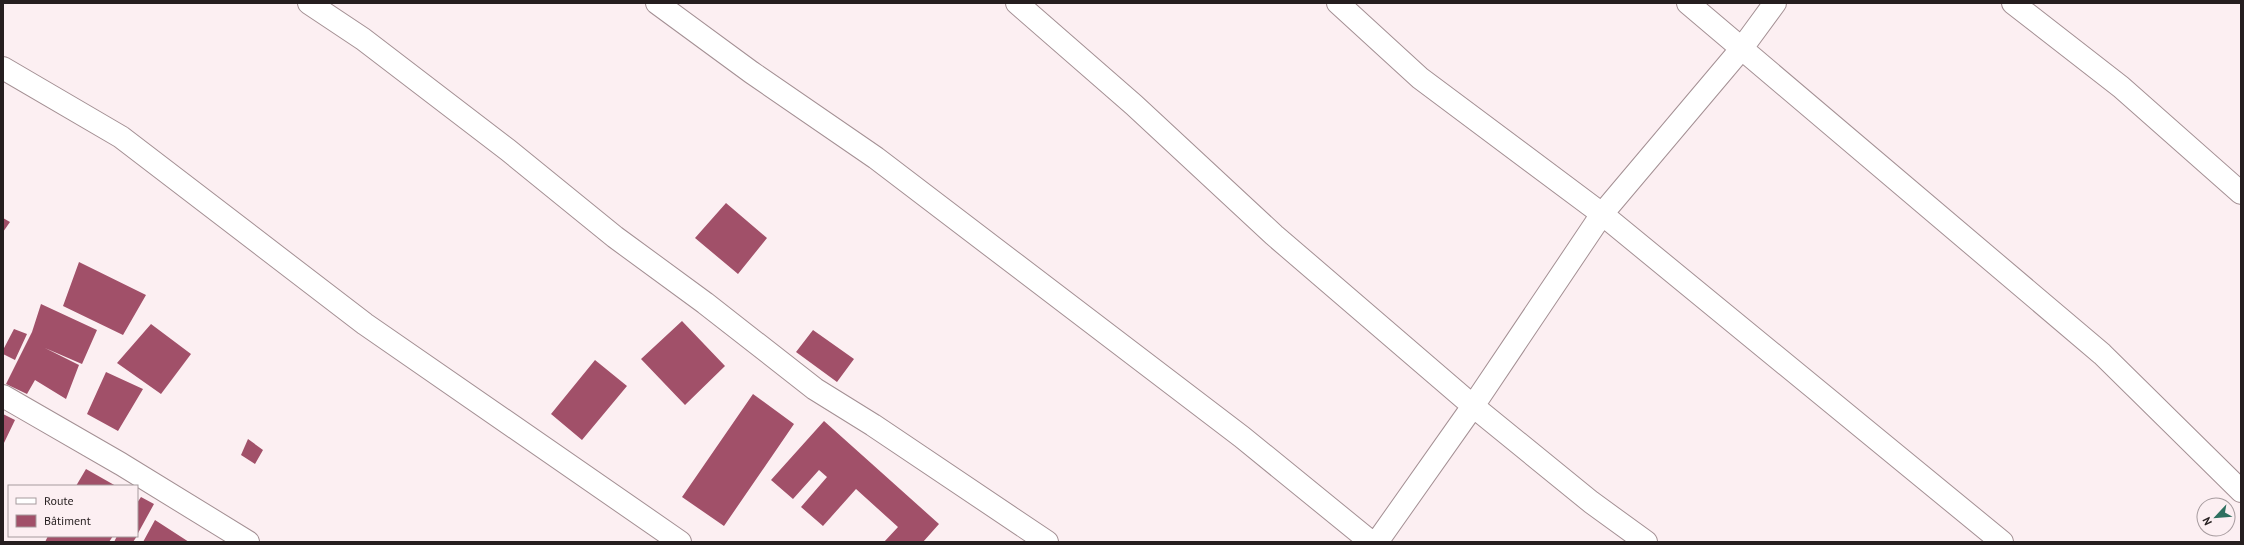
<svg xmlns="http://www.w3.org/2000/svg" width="2244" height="545" viewBox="0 0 2244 545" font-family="'PT Sans',sans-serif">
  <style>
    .building { fill: #a15069 }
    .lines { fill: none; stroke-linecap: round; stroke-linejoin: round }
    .minor-casing { stroke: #a49094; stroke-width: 24 }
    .minor { stroke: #fff; stroke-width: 22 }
  </style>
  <rect width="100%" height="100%" fill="#fceff2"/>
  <path class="building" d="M726,203L767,238L738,274L695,238Z
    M3,218L10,222L3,232Z
    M79,262L146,295L123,335L63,306Z
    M41,304L97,330L82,364L45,348L79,365L66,399L35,380L27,394L6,384L32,332Z
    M682,321L725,366L685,405L641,359Z
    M151,324L191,354L161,394L117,363Z
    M14,329L27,334L15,360L3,354V350Z
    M813,330L854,359L837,382L796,352Z
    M595,360L627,386L582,440L551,414Z
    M106,372L143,389L118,431L87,414Z
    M753,394L794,424L724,526L682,497Z
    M3,414L15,420L3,445Z
    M824,421L939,524L923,542H884L898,527L856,489L823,526L801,507L827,477L819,470L793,499L771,480Z
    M248,439L263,450L255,464L241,455Z
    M86,469L116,486H76Z
    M141,497L154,504L137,535V503Z
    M155,520L189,542H143Z
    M48,536H113L109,542H45Z
    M117,536H137L133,542H114Z"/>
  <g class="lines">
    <defs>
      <path id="minor" d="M309,3L363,39L508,150L615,237L705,303L815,389L873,425L1047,542
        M657,3L751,72L876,158L1242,437L1371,542
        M1017,3L1134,105L1274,235L1473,406L1591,502L1646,542
        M1338,3L1420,78L1602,214L2002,542
        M1688,3L2102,354L2241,491
        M2013,3L2121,87L2241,193
        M3,68L121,137L365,324L680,542
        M3,396L121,464L248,542
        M1377,542L1473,406L1602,214L1742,48L1775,3"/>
    </defs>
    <use href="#minor" class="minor-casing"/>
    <use href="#minor" class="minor"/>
  </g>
  <rect width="2244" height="545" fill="none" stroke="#251e1f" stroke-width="8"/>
  <rect x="8" y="485" width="130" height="52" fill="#fceff2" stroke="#a69b9e"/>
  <rect x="16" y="498" width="20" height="6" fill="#ffffff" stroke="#a69b9e"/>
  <text x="44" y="505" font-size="12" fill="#251e1f">Route</text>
  <rect x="16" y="515" width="20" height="12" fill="#a15069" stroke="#a69b9e"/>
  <text x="44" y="525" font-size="12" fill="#251e1f">Bâtiment</text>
  <g transform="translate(2216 517) rotate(244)"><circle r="19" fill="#fceff2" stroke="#a69b9e"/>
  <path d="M0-3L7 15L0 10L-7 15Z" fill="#2e7060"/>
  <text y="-6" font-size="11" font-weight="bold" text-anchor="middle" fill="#251e1f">N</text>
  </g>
</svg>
